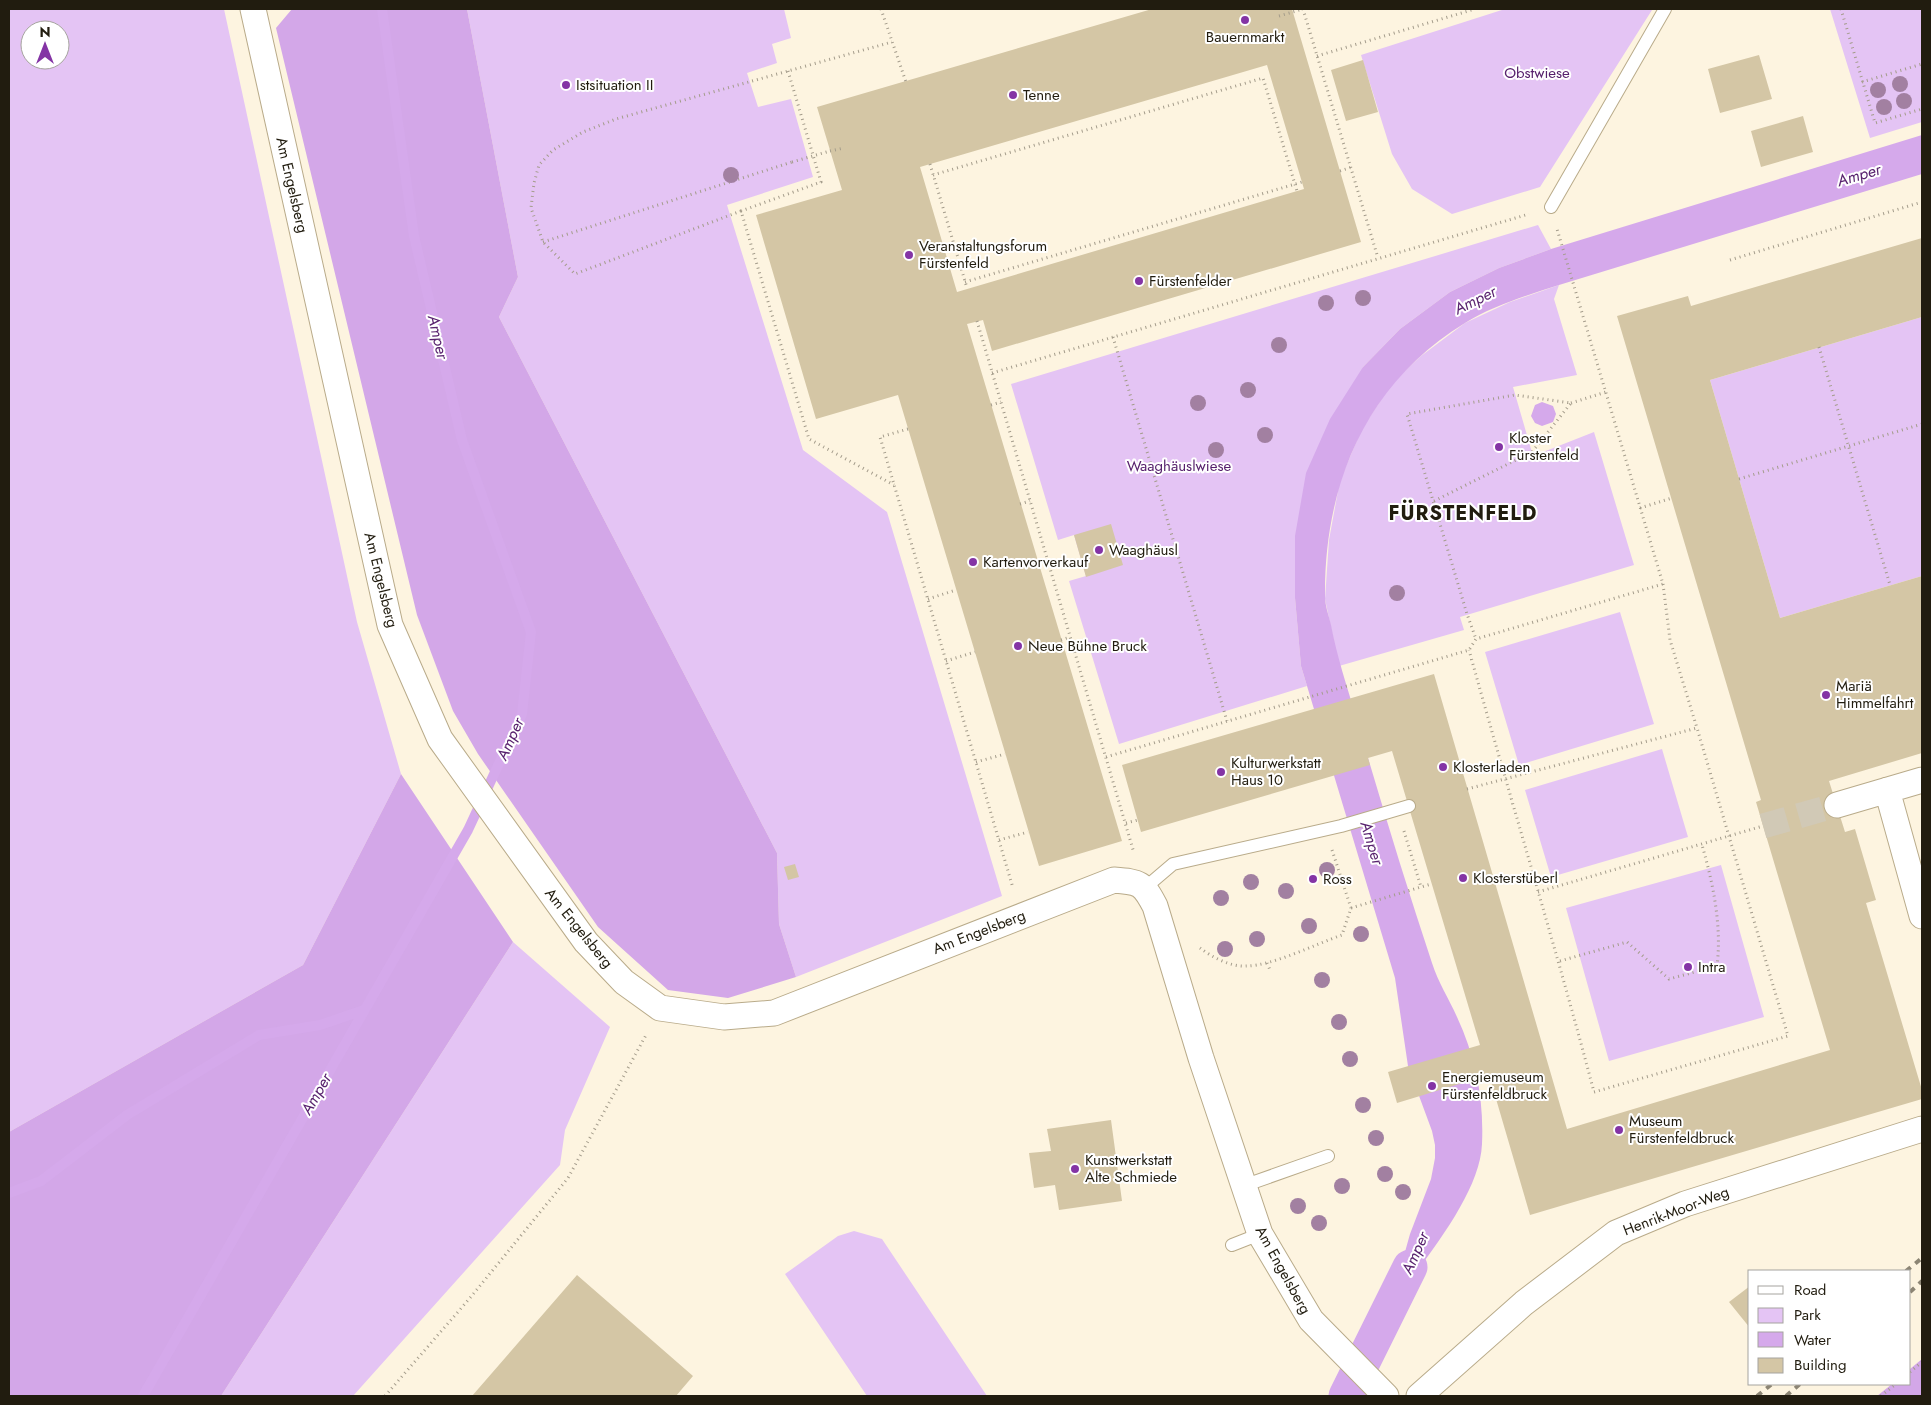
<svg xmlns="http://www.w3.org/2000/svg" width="1931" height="1405" viewBox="0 0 1931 1405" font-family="Jost,sans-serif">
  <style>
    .green { fill: #e4c4f4; fill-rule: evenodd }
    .forest { fill: #d3a7e8 }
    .water { fill: #d5a9eb }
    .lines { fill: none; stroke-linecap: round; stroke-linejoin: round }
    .stream { stroke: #d5a9eb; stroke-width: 10 }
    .canal { stroke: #d5a9eb; stroke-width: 35 }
    .building { fill: #d4c6a5; fill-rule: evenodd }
    .street-tunnel { stroke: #d1c9b6; stroke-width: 25; stroke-dasharray: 25 12; stroke-linecap: butt }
    .lane-casing { stroke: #b9ab8a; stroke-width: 14 }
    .street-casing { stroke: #b9ab8a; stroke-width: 27 }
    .path { stroke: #a49c8b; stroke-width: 3; stroke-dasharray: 1 4; stroke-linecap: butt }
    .lane { stroke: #fff; stroke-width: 12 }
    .street { stroke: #fff; stroke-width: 25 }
    .rail { stroke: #8c8574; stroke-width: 4; stroke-dasharray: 6 6; stroke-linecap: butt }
    .path-bridge { stroke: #a49c8b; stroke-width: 3; stroke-dasharray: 1 4; stroke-linecap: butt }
    .tree { fill: #a280a1 }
    .poi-dot { fill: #8434a5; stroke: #fff; stroke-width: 2 }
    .labels { text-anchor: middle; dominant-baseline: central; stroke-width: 4; stroke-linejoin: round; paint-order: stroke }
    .poi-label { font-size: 15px; fill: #211c0f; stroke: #fff; text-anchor: start }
    .park-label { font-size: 15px; fill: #57216d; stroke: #fff }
    .street-label { font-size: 15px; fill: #211c0f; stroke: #fff }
    .water-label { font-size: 16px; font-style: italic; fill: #59236f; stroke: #fff }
    .district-label { font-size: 20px; font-weight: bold; letter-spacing: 1px; fill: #211c0f; stroke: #fff }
  </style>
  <rect width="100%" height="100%" fill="#fdf4e0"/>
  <path class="green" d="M9,9H224L357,622L401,774L303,965L9,1132ZM30,30H60V60H30Z
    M467,9H784L791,38L772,44L777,63L747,73L758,107L791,99L813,177L727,205L803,450L887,512L1002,896L796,977L779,924L777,853L499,317L518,277Z
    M1505,9L1652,10L1540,187L1452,214L1412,189L1392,154L1361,55Z
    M1830,9H1922V122L1870,138Z
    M1538,225L1551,249L1499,268L1450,292L1400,329L1363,367L1295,598L1301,666L1307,686L1119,744L1069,581L1086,576L1074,535L1058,540L1011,384Z
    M1559,285L1554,299L1577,375L1513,387L1533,456L1594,432L1634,565L1460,617L1464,630L1339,666L1325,599L1329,540L1340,480L1362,429L1392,383L1421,356L1465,323L1510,302Z
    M1922,317V576L1780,618L1710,380Z
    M1620,612L1654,724L1519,765L1485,652Z
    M1662,749L1688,837L1551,877L1525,790Z
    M1721,865L1764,1017L1609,1061L1566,908Z
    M513,942L610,1027L565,1130L560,1165L353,1396H221Z
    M854,1231L882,1239L987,1396H867L785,1274L838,1236Z"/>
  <path class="forest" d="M292,9H467L518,277L499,317L777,853L779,924L796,977L728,998L668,990L598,927L478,754L453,711L417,615L276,28Z
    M401,774L513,942L221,1396H9V1132L303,965Z
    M1922,1359V1396H1877L1892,1384H1910V1369Z"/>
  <path class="water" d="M1922,135V174L1559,285C1528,295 1494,305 1465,323C1367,383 1324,483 1325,596C1325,606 1329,616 1331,625C1337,657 1347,686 1356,717C1380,799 1405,882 1432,963C1438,982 1449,999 1457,1017C1476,1058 1484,1099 1482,1144C1480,1197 1419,1266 1389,1309L1410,1234L1431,1179L1435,1158V1145L1432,1131L1408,1066L1395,978L1301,666L1295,598V536L1306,473L1330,419L1363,367L1400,329L1450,292L1499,268L1551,249Z
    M1542,402L1553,406L1556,414L1553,422L1542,426L1535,423L1531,416L1535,405Z"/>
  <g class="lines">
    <path class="stream" d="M9,1193L41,1181L127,1115L259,1035L320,1025L364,1010
      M143,1396L468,830L522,714L531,632L462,440L414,236L382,9"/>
    <path class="canal" d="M1346,1396L1410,1267"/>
  </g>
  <path class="building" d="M1152,9H1292L1361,242L992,351L983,320L967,324L1122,841L1039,866L898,395L816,419L756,215L842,190L817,107ZM1267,65L1304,189L957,292L920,167Z
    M1759,55L1772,99L1720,113L1708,69Z
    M1363,60L1378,112L1346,121L1331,70Z
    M1803,116L1813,152L1761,167L1751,131Z
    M1922,238V317L1710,380L1780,618L1922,576V753L1829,781L1845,832L1855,829L1876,900L1866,903L1922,1090V1099L1530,1215L1489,1075L1397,1103L1388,1072L1480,1045L1392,751L1368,758L1370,765L1141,832L1122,765L1434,674L1567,1129L1830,1050L1756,802L1761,800L1617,316L1688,296L1691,306Z
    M1111,524L1123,565L1086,577L1074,535Z
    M795,864L799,877L788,880L784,867Z
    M1111,1120L1122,1201L1059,1210L1055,1185L1034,1188L1029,1153L1051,1151L1047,1129Z
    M577,1275L693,1376L676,1396H472Z
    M1750,1286V1328L1729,1302Z"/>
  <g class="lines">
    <path class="street-tunnel" d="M1763,826L1837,805"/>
    <defs>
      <path id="lane" d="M1551,207L1665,9
        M1146,887L1173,864L1341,826L1409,806
        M1243,1186L1328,1156
        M1232,1245L1260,1234"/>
      <path id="street" d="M253,9L390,625L440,739L586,942L624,982L660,1008L724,1017L774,1013L1114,880C1140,882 1143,883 1155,906L1201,1058L1260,1234L1311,1320L1386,1396
        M1887,790L1922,916
        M1837,805L1922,780
        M1419,1396L1524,1303L1616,1233L1685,1204L1922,1129"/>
    </defs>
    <use href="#lane" class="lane-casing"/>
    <use href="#street" class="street-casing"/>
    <path class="path" d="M881,9L906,82
      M1841,9L1875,123L1922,109
      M1279,16L1303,9L1378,258
      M1317,56L1475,9
      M788,71L821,182L741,211L809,439L894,485
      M1862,82L1922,64
      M830,151L844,148
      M930,164L967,288
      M1340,171L1352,167
      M933,175L1263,78L1297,191
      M741,211L575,274L543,242L531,208L534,183L539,165L553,150L583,132L616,119L892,42
      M543,242L792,162
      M1730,260L1922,202
      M965,282L1302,182
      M977,321L1134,853
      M1113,337L1227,721
      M1819,347L1890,585
      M992,373L1529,214
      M1571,403L1606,392
      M991,405L1001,402
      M908,429L880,437L1013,888
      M1739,479L1922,424
      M1434,501L1532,452L1571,403L1515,395L1407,414L1467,614L1476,639
      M1020,504L1030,501
      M1640,508L1672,498
      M1039,565L1048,562
      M1663,584L1670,640L1697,728
      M928,599L956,590
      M1061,640L1070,637
      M946,661L975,652
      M1106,757L1469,650L1476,639L1663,584L1557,229
      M976,762L1005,754
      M1467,789L1697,728L1788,1036L1594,1092C1555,944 1510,798 1469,650
      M1126,823L1138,820
      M1404,831L1421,887
      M999,840L1028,832
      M1538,892L1763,826
      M1351,908L1431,884
      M1200,948C1212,957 1230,967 1246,966C1272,966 1316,944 1342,935L1351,908L1332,850
      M1560,961L1627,942L1669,979L1717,966C1722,926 1713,883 1702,845
      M1267,963L1270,970
      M1910,1372L1922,1362
      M385,1396L470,1298L568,1178L646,1035
      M1881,1396L1896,1384"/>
    <use href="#lane" class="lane"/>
    <use href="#street" class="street"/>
    <path class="rail" d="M1906,1271L1922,1258
      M1910,1292L1922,1281
      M1757,1396L1772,1384
      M1786,1396L1800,1384"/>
    <path class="path-bridge" d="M792,162L830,151"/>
  </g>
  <g class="tree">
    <circle cx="1900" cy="84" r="8"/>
    <circle cx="1878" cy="90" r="8"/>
    <circle cx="1904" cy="101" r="8"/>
    <circle cx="1884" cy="107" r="8"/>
    <circle cx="731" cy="175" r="8"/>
    <circle cx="1363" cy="298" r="8"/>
    <circle cx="1326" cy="303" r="8"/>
    <circle cx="1279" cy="345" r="8"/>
    <circle cx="1248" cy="390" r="8"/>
    <circle cx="1198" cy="403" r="8"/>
    <circle cx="1265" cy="435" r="8"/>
    <circle cx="1216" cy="450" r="8"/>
    <circle cx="1397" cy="593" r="8"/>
    <circle cx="1327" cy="870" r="8"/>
    <circle cx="1251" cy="882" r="8"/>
    <circle cx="1286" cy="891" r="8"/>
    <circle cx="1221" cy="898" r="8"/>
    <circle cx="1309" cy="926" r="8"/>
    <circle cx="1361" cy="934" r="8"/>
    <circle cx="1257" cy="939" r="8"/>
    <circle cx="1225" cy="949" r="8"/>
    <circle cx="1322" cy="980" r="8"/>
    <circle cx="1339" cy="1022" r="8"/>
    <circle cx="1350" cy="1059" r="8"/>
    <circle cx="1363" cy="1105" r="8"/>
    <circle cx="1376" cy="1138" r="8"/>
    <circle cx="1385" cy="1174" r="8"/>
    <circle cx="1342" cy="1186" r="8"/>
    <circle cx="1403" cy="1192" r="8"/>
    <circle cx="1298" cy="1206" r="8"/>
    <circle cx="1319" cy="1223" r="8"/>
  </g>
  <g class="poi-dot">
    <circle cx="1245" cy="20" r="5"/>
    <circle cx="566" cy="85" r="5"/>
    <circle cx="1013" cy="95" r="5"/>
    <circle cx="909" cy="255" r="5"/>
    <circle cx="1139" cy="281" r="5"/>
    <circle cx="1499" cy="447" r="5"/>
    <circle cx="1099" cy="550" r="5"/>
    <circle cx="973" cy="562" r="5"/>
    <circle cx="1018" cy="646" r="5"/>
    <circle cx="1826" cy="695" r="5"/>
    <circle cx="1443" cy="767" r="5"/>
    <circle cx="1221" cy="772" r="5"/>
    <circle cx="1463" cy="878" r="5"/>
    <circle cx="1313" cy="879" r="5"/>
    <circle cx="1688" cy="967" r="5"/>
    <circle cx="1432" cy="1086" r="5"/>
    <circle cx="1619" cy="1130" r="5"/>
    <circle cx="1075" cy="1169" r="5"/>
  </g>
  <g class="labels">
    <g class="poi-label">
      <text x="1245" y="37" text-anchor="middle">Bauernmarkt</text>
      <text x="576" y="85">Istsituation II</text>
      <text x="1023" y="95">Tenne</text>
      <text x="919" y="246">Veranstaltungsforum<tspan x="919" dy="17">Fürstenfeld</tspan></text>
      <text x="1149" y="281">Fürstenfelder</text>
      <text x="1509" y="438">Kloster<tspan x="1509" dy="17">Fürstenfeld</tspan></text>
      <text x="1109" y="550">Waaghäusl</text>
      <text x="983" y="562">Kartenvorverkauf</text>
      <text x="1028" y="646">Neue Bühne Bruck</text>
      <text x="1836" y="686">Mariä<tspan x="1836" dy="17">Himmelfahrt</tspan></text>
      <text x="1231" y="763">Kulturwerkstatt<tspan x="1231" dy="17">Haus 10</tspan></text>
      <text x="1453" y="767">Klosterladen</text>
      <text x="1473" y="878">Klosterstüberl</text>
      <text x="1323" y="879">Ross</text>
      <text x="1698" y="967">Intra</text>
      <text x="1442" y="1077">Energiemuseum<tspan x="1442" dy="17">Fürstenfeldbruck</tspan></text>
      <text x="1629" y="1121">Museum<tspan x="1629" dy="17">Fürstenfeldbruck</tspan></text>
      <text x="1085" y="1160">Kunstwerkstatt<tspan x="1085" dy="17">Alte Schmiede</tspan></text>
    </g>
    <g class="park-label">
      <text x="1537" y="73">Obstwiese</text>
      <text x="1179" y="466">Waaghäuslwiese</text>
    </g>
    <g class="street-label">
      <text transform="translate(292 185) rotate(77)">Am Engelsberg</text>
      <text transform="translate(381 580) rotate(76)">Am Engelsberg</text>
      <text transform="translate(579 928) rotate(51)">Am Engelsberg</text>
      <text transform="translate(979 932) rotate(-21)">Am Engelsberg</text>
      <text transform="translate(1676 1211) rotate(-21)">Henrik-Moor-Weg</text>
      <text transform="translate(1283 1270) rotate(61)">Am Engelsberg</text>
    </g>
    <g class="water-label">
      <text transform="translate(1859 175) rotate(-16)">Amper</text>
      <text transform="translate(1475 300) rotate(-26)">Amper</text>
      <text transform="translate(438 337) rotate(77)">Amper</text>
      <text transform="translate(510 739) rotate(-66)">Amper</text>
      <text transform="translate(1372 843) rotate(73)">Amper</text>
      <text transform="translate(316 1094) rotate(-60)">Amper</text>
      <text transform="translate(1415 1253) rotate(-66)">Amper</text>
    </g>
    <g class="district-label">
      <text x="1463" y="513">FÜRSTENFELD</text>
    </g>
  </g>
  <rect width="1931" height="1405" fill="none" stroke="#211c0f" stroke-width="20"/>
  <rect x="1748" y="1270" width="162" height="115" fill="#ffffff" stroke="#a6a49f"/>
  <rect x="1758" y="1286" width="25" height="8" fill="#ffffff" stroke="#a6a49f"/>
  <text x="1794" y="1295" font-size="15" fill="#211c0f">Road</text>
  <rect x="1758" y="1308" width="25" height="15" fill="#e4c4f4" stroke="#a6a49f"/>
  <text x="1794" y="1320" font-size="15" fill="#211c0f">Park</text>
  <rect x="1758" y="1332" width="25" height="15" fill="#d5a9eb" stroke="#a6a49f"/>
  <text x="1794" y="1345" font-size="15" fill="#211c0f">Water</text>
  <rect x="1758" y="1358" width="25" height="15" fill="#d4c6a5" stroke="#a6a49f"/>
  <text x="1794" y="1370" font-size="15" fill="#211c0f">Building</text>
  <g transform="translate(45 45)"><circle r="24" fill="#ffffff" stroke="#a6a49f"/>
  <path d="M0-4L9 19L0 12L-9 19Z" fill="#8434a5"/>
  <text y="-8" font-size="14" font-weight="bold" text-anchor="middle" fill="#211c0f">N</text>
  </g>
</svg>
